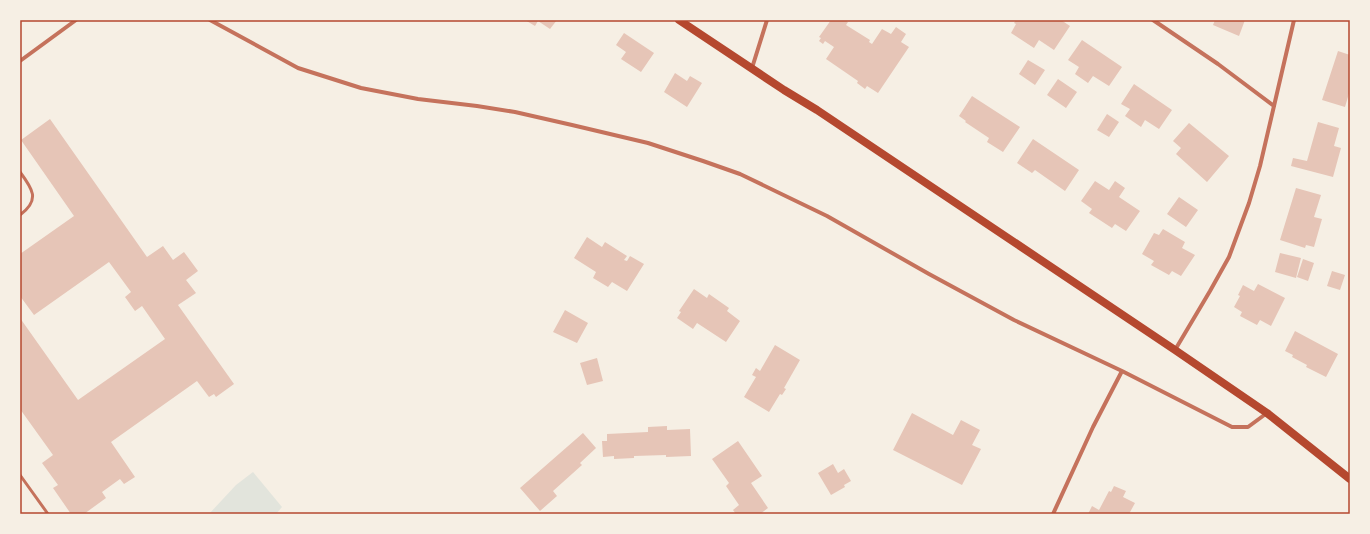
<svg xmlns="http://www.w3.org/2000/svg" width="1370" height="534" viewBox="0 0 1370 534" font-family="'Source Sans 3',sans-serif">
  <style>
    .green { fill: #e2e4dc }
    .building { fill: #e6c5b7 }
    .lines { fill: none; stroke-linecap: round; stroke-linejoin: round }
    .service { stroke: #c5725c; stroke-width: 3 }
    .minor { stroke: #c5725c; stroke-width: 4 }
    .secondary { stroke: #b5482f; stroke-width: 8 }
    .neatline { fill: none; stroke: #b5482f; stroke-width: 1.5 }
  </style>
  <rect width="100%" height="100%" fill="#f6efe4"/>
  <path class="green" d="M253,472L282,507L276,514H209L236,485Z"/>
  <path class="building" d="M525,20H557L550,29L538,21L535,26Z
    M831,20H845L848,22L846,25L870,40L869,42L872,44L882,29L891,34L896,27L906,34L901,42L909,47L878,93L867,86L865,89L857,83L858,81L826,59L834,47L825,41L823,44L819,41L821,38L819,37Z
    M1016,20H1061L1070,26L1054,50L1039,40L1034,48L1011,33L1016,24L1014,23Z
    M1215,20H1245L1239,36L1213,25Z
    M624,33L654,53L641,72L621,59L626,52L616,45Z
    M1082,40L1122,67L1109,86L1093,76L1088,83L1075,74L1079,67L1068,60Z
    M1338,51L1350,55V90L1345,107L1322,100Z
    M1028,60L1045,70L1035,85L1019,74Z
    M675,73L687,81L690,76L702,83L687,107L664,92Z
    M1058,79L1077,92L1066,108L1047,95Z
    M1134,84L1172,110L1159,129L1145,120L1141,127L1125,116L1130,109L1121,104Z
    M972,96L1020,127L1003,152L987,142L989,138L965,122L966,121L959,116Z
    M1107,114L1119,122L1109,137L1097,130Z
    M50,119L147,257L163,246L173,260L184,252L198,271L186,280L196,293L178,305L234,384L216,397L214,394L209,397L197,381L111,442L135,477L124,484L120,479L102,492L106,498L84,514H71L53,488L58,485L42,463L53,455L20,409V318L78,400L165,339L142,306L135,311L125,297L131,292L109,262L34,315L20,296V254L74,216L21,140Z
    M1318,122L1339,128L1334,146L1341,148L1333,177L1291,166L1293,158L1307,161Z
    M1189,123L1229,156L1207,182L1176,154L1181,148L1173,141Z
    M1033,139L1079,170L1065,191L1035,170L1032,173L1017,163Z
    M1095,181L1109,190L1115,181L1125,188L1119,197L1140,211L1126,231L1115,224L1112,228L1089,213L1092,209L1081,201Z
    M1296,188L1321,195L1314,217L1322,219L1314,247L1306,245L1305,248L1280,240Z
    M1179,197L1198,210L1186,227L1167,214Z
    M1163,229L1185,242L1182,248L1195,255L1181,276L1172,271L1169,275L1151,265L1154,261L1142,254L1154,233L1159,235Z
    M587,237L602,247L605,242L627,256L624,260L627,261L630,256L644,264L627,291L612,282L608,287L593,278L596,272L574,258Z
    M1280,253L1301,258L1296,278L1275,272Z
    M1303,259L1314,263L1308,281L1297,277Z
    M1332,271L1345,275L1340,290L1327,286Z
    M1258,284L1285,298L1271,326L1260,320L1257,325L1240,316L1242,312L1234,307L1240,296L1238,295L1243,285L1254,291Z
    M694,289L707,298L709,294L729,308L727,311L740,321L726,342L697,323L693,329L677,318L681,312L679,311Z
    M565,310L588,323L577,343L553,332Z
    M1295,331L1338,354L1326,377L1306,367L1307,365L1292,357L1293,355L1285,351Z
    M775,345L800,360L784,388L786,389L782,395L780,394L769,412L744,397L756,377L752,375L756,368L760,371Z
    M597,358L603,381L587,385L580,363Z
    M912,413L953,435L961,420L980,430L972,445L981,449L962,485L893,450Z
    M667,426V430L690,429L691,456L666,457V455L634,456V458L614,459V456L603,457L602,441H607V434L648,432V427Z
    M583,433L596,448L580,463L582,465L553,491L557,496L540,511L520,488Z
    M738,441L762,476L751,483L768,508L760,514H736L733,510L739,505L726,486L729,483L712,459Z
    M833,464L838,473L844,469L851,481L844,485L845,487L831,495L818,473Z
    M1114,486L1126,491L1123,497L1135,503L1129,514H1088L1092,506L1099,510L1109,491L1111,492Z"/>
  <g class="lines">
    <path class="service" d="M20,172C32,188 41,200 20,215
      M20,475L48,514"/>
    <path class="minor" d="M210,20L298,68L361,88L418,99L477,106L515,112L572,125L648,143L703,161L740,174L827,216L929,274L1014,320L1122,371L1232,427H1248L1267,413
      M1153,20L1218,64L1274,106
      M20,61L76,20
      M752,68L767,20
      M1175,350L1210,291L1229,257L1249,203L1260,166L1294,20
      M1053,514L1093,427L1122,371"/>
    <path class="secondary" d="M679,20L784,90L817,110L1175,350L1267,413L1350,479"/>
  </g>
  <rect width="1370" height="534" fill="none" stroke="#f6efe4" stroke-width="42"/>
  <rect x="21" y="21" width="1328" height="492" class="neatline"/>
</svg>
